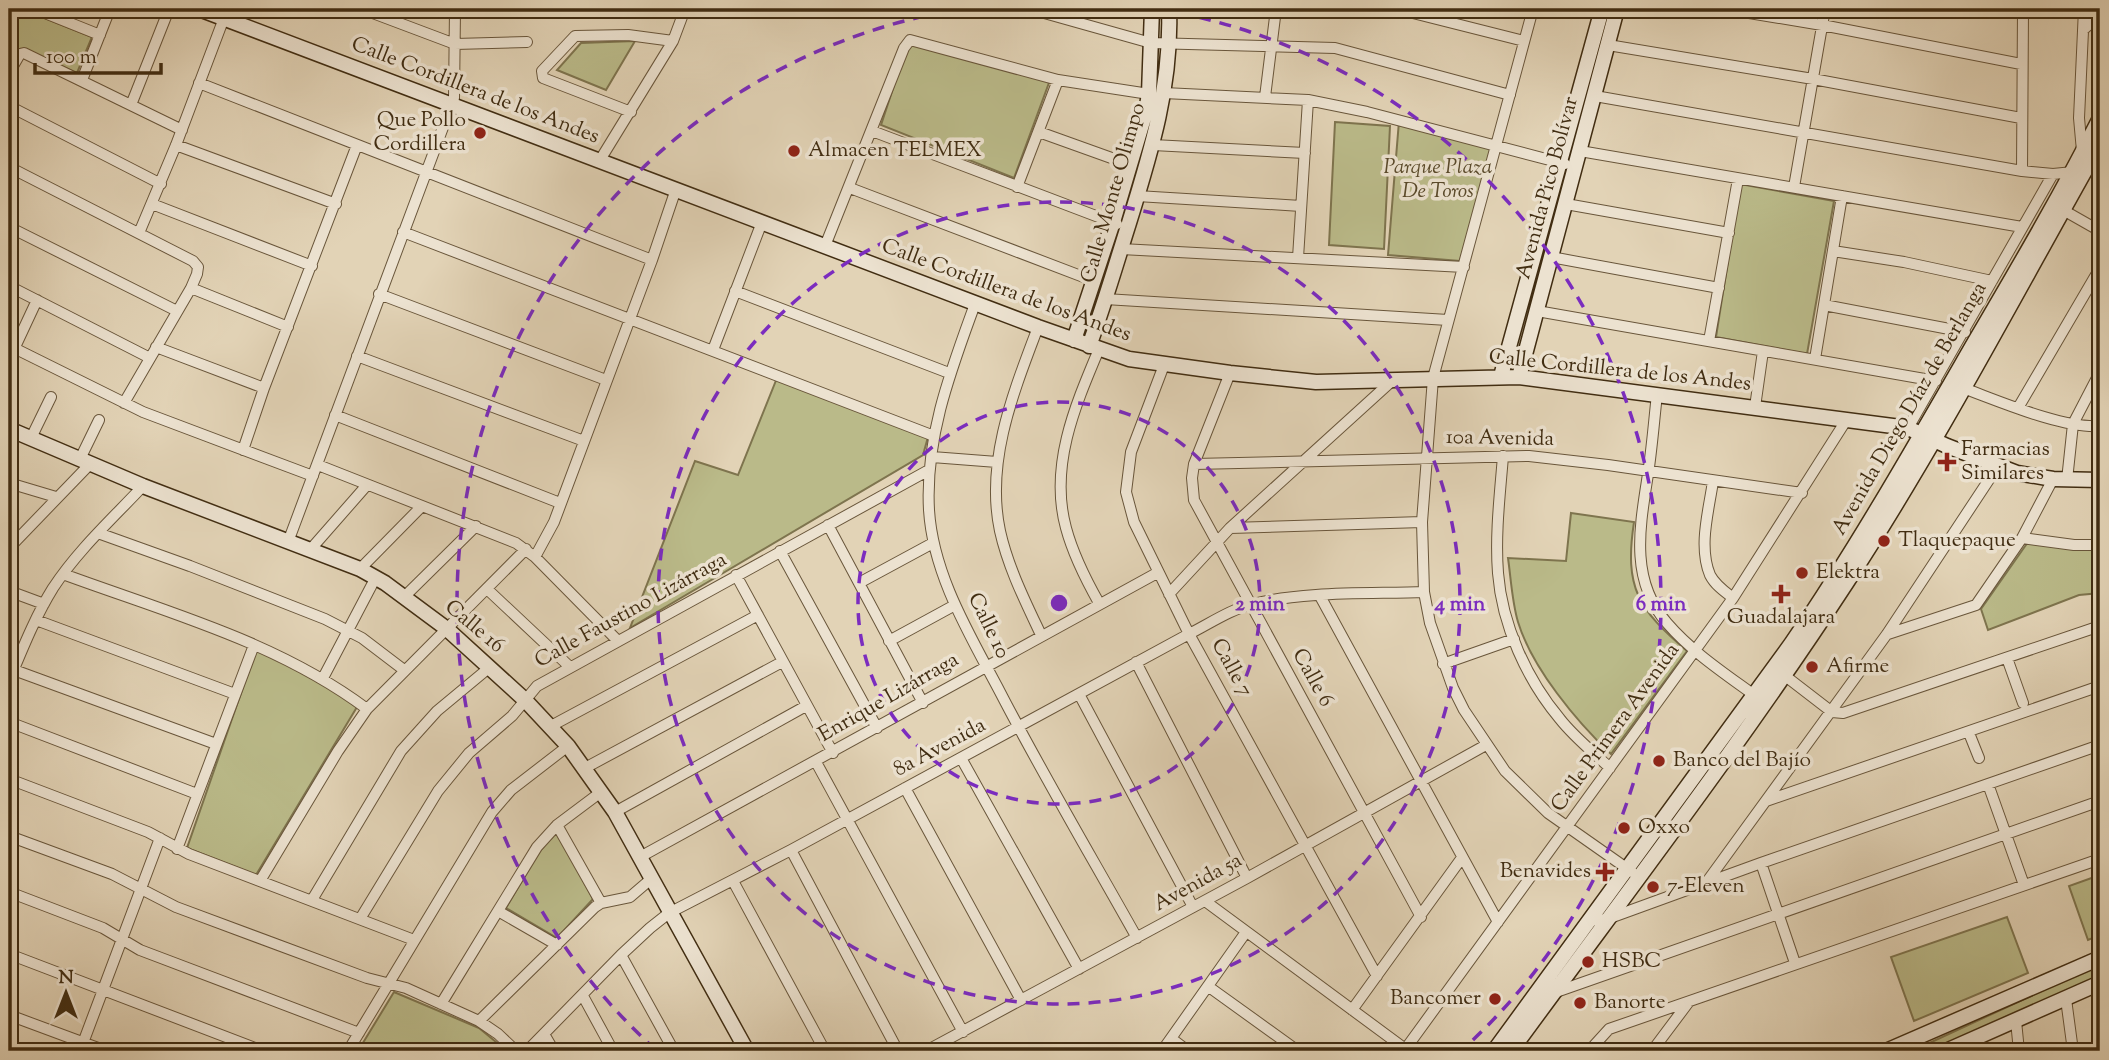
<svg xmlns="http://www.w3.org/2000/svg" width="2109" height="1060" viewBox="0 0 2109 1060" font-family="'Sorts Mill Goudy',serif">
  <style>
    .green { fill: #baba89; stroke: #7e744e; stroke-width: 2 }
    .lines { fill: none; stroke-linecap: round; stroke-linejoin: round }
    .street-casing { stroke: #69563b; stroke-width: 12 }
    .secondary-casing { stroke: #412d12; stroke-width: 17 }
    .street { stroke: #ece2d0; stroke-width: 10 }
    .secondary { stroke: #ece2d0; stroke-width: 14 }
    .ring { fill: none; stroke: #7b2cbf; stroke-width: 3.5; stroke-dasharray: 12 9 }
    .poi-dot { fill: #8f2418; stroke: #ece2d0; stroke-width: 2.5 }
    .labels { text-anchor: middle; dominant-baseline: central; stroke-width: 7; stroke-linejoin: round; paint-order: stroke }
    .street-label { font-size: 21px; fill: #412d12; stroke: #ece2d0 }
    .poi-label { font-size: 21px; fill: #412d12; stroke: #ece2d0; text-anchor: start }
    .park-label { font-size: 21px; font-style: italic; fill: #59492a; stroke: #ece2d0 }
    .centre { fill: #7b2cbf; stroke: #ece2d0; stroke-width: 3.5 }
    .ring-label { font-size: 21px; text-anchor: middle; font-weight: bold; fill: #7b2cbf; stroke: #ece2d0; stroke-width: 7; stroke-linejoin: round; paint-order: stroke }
  </style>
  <rect width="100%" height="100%" fill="#e2d3b6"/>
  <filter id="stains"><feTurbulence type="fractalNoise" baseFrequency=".00286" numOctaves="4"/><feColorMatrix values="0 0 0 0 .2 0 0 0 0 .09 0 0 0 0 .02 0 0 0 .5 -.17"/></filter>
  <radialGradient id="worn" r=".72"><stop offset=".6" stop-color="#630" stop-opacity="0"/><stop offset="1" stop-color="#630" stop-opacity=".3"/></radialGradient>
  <path class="green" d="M9,9H22L92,37L77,73L21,49L9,67Z
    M635,41L606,90L557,70L581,43Z
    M908,43L1050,80L1014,178L881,125Z
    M1399,121L1492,147L1460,261L1388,255Z
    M1335,122L1390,126L1384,249L1329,245Z
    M1740,184L1834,201L1807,354L1716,337Z
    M777,378L928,437L923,455L630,628L695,461L738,475Z
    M1571,513L1634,522C1624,588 1638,609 1687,651L1611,754C1577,722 1532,668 1518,622C1512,602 1511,579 1508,558L1566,561Z
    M2028,542L2100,547V593L2079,595L1988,630L1981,609Z
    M256,650L321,680L357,707L256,875L187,848Z
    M556,833L559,835L593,899L557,938L506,908L538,853Z
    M2100,875V935L2088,940L2069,886Z
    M2007,917L2028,973L1914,1021L1891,957Z
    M2100,964V981L1931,1051H1912Z
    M394,992L479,1028L507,1051H358Z"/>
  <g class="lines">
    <defs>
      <path id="street" d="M35,9L100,35
        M362,9L455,44L527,42
        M1030,9L1151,43L1335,48L1510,95
        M1397,9L1524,41
        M1533,9L1433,378L1422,522L1424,592L1430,623L1453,688L1464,710L1505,771L1548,813L1632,872
        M1725,9L1822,25L2021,64
        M2083,30L2100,15
        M1608,45L1813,79L2021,118
        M9,73L20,54L24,53L182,130
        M82,80L110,9
        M199,83L652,260
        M1164,93L1308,100L1367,112L1565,164
        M1595,96L2022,171L2053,174L2073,172
        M1265,97L1276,9
        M131,105L169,9
        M9,106L161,184
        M631,112L543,78L542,71L575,36L628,35L673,41
        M872,131L1117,224
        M1039,132L1131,165
        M176,145L336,204
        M1153,145L1305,153
        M1580,151L2022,227
        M2082,151L2079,118L2084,9
        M600,160L673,41L685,9
        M9,167L193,261L198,267L197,274L191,288L124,403
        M2022,171L2023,9
        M1017,187L1058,80
        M1794,187L1825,9
        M850,188L1094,281
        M1137,196L1301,206
        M152,204L312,266
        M1566,204L1729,233
        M2063,210L2100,231
        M9,227L177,311
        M403,232L934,436
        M139,233L176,145L224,18
        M825,246L904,48L910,40L1058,80L1149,94
        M1121,249L1464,267
        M1833,251L1904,262L1992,281
        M1551,257L1719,288
        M1298,258L1308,100
        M9,286L150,358
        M191,288L288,327
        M735,291L949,373
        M379,294L606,380
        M1105,299L1448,320
        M975,304C951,370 925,437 929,510C933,575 970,635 1000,692C1043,775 1091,856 1137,938
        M1824,305L1965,332
        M1537,311L1936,381
        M1038,327C1014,391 985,461 1000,531C1008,567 1025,601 1041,635
        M1709,341L1738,179
        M156,347L264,388
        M14,348L143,412L313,476
        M713,350L762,222
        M357,356L584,441
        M1815,359L1842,196
        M9,360L37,300
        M1164,365L1131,452L1126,492L1134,522L1189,634L1377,976
        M1230,373L1194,464L1192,478L1194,500L1421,917
        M1963,388C1999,401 2063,429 2100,426
        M1657,394C1654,421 1652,448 1648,474C1640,526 1629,580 1667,623C1692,652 1724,673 1754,695
        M1755,407L1763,351
        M2018,408L2100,268
        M335,415L560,503
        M1908,428L2053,174
        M31,438L51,397
        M243,450L264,388L357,145
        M1503,456C1500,494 1495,534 1498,573C1502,625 1527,680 1560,719C1574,737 1593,752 1610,768
        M932,457L997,462
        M80,459L99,420
        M1194,464L1529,456L1608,465L1802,493
        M318,465L516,543L535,557L617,640
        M2067,480L2073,424L2100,372
        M1713,481C1709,510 1698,546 1710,575C1715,585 1725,592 1733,598
        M9,483L56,497
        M828,525L923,703
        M1230,528L1422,522
        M98,533L190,566L325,619L362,638L404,670
        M2022,538L2074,545H2100
        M288,542L454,98L455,9
        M9,548L91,463
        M310,550L367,485
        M780,551L877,728
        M535,557L554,522L652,260L676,189
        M360,569L422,506
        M63,574C166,612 278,642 367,709
        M736,575L833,753
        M859,583L933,543
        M487,589L570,667
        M17,594L44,604
        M1169,594L1230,528L1394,379
        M1320,596L1498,922
        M404,597L476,526
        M1099,603C1086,580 1073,554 1066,528C1049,466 1075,406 1099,349
        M36,620L235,694
        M1888,634L1976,605L2022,538L2053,479
        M889,641L955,605
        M2007,658L2023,703
        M1136,662L1247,878
        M1443,664L1514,639
        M14,670L216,744
        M1784,675L1832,712L1843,713L2100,626
        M323,678L376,577
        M9,681C22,650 35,617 53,588C78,550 112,519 143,486
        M1079,694L1193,907
        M9,722L197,794
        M551,726L758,615
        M1969,733L1979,758
        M961,758L1079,969
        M816,762L963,1032
        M585,768L782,662
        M9,779L148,832L189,854L414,940
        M1988,784L2024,885
        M905,788L1021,1000
        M1766,801L2100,686
        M615,812L806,706
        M557,825L601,903
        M9,836L112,874L176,907L367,978L406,988L479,1021L498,1034L516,1051
        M177,849L254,645
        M791,850L898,1051
        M640,857L1157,573
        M1761,863L1795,963
        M260,881L338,751L367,709L526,549
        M733,881L825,1051
        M1706,883L1887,634L1998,466
        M9,892L103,928L140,950L359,1033
        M312,900L401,751L437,711L490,667
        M1205,901L1408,1051
        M498,911L557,945
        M360,919L438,791L469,753L512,716L537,686L929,470
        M1588,921L1607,919L1761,863L2100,745
        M9,954L263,1051
        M621,955L674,1051
        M1209,987L1298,1051
        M1556,992L2100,801
        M583,996L613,1051
        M2066,999L2073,1051
        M441,1004L537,847L557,825L601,792
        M1352,1010L1461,859
        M9,1015L106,1051
        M479,1021L595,907L601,903L630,897L651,879
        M2016,1021L2019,1051
        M544,1034L554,1051
        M1172,1039L1188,1051
        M80,1051L160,838
        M348,1051L492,812L511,790L568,746
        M527,1051L621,955L650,928L669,913L791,850L1189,634C1209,624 1231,609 1253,604C1304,591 1370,594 1424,592
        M926,1051L1247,878L1486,745
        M1162,1051L1246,932
        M1404,1051L1733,598L1847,419
        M1589,1051L1609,1029L2100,859
        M1652,1051L1688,1003"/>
      <path id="secondary" d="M199,9L1038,327L1129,359L1230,373L1316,382L1519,377L1908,428L1947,446L2017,473L2053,479L2100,480
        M1074,340L1113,222L1146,111L1149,94L1152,9
        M1089,346C1104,306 1116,264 1129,223C1151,152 1172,84 1169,9
        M1501,376L1602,9
        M1519,377L1617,9
        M9,429L143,486L360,569L385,583L447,629L525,700L568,746L615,812L747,1051
        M1494,1051L1791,644C1856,549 1913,449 1970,350C2015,273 2060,197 2100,118
        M1511,1051C1624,896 1742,743 1847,582C1939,441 2017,291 2100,144
        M1886,1051L2100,958
        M1946,1051L2100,983"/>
    </defs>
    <use href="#street" class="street-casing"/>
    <use href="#secondary" class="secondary-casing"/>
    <use href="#street" class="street"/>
    <use href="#secondary" class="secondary"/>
  </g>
  <g class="ring">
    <circle cx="1059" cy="603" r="201"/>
    <circle cx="1059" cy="603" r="401"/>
    <path d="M656 1050A602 602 0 0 1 960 9M1158 9A602 602 0 0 1 1462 1050"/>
  </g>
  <g class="poi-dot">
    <circle cx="480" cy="133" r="7"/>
    <circle cx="794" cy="151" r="7"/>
    <path d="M1943.5 451.5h7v7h7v7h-7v7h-7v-7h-7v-7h7z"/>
    <circle cx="1884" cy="541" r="7"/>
    <circle cx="1802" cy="573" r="7"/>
    <path d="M1777.5 583.5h7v7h7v7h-7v7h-7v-7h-7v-7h7z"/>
    <circle cx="1812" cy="667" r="7"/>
    <circle cx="1659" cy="761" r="7"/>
    <circle cx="1624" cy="828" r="7"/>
    <path d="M1601.5 861.5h7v7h7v7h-7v7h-7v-7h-7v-7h7z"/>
    <circle cx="1653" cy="887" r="7"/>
    <circle cx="1588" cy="962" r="7"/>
    <circle cx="1495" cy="999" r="7"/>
    <circle cx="1580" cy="1003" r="7"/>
  </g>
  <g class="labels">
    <g class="street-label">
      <text transform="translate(475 91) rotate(21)">Calle Cordillera de los Andes</text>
      <text transform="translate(1548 188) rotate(-75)">Avenida Pico Bolívar</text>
      <text transform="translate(1114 193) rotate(-74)">Calle Monte Olimpo</text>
      <text transform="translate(1006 291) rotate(20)">Calle Cordillera de los Andes</text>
      <text transform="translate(1620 371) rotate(6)">Calle Cordillera de los Andes</text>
      <text transform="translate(1910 409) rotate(-60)">Avenida Diego Díaz de Berlanga</text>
      <text transform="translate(1500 439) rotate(1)">10a Avenida</text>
      <text transform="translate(631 611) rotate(-29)">Calle Faustino Lizárraga</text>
      <text transform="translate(988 626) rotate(64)">Calle 10</text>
      <text transform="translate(474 627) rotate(40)">Calle 16</text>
      <text transform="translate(1231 668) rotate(61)">Calle 7</text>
      <text transform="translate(1312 678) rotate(61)">Calle 6</text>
      <text transform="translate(889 698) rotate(-30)">Enrique Lizárraga</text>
      <text transform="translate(1616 728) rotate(-54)">Calle Primera Avenida</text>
      <text transform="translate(940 748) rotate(-28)">8a Avenida</text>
      <text transform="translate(1198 883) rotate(-29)">Avenida 5a</text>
    </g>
    <g class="poi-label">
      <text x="466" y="121" text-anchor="end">Que Pollo<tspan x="466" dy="24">Cordillera</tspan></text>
      <text x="808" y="151">Almacen TELMEX</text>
      <text x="1961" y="450">Farmacias<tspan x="1961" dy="24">Similares</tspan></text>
      <text x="1898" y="541">Tlaquepaque</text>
      <text x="1816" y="573">Elektra</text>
      <text x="1781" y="618" text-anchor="middle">Guadalajara</text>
      <text x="1826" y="667">Afirme</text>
      <text x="1673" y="761">Banco del Bajío</text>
      <text x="1638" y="828">Oxxo</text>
      <text x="1591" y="872" text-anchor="end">Benavides</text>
      <text x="1667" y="887">7-Eleven</text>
      <text x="1602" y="962">HSBC</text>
      <text x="1481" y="999" text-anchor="end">Bancomer</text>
      <text x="1594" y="1003">Banorte</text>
    </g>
    <g class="park-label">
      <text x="1438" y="168">Parque Plaza<tspan x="1438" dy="24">De Toros</tspan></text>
    </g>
  </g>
  <circle cx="1059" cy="603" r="10" class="centre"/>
  <g class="ring-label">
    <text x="1260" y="610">2 min</text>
    <text x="1460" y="610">4 min</text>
    <text x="1661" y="610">6 min</text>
  </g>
  <rect width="2109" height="1060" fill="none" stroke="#e2d3b6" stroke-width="35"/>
  <rect x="10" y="10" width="2088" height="1039" fill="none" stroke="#412d12" stroke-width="3.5"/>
  <rect x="18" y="18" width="2074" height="1025" fill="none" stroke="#412d12" stroke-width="2"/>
  <g transform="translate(66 993)" stroke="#ece2d0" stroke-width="5" paint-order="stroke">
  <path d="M0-5L12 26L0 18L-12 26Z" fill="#412d12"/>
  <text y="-10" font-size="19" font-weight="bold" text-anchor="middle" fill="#412d12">N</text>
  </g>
  <path d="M35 63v10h126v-10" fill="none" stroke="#412d12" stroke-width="3.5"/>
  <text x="46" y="63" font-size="21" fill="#412d12" stroke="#ece2d0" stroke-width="5" paint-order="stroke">100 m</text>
  <rect width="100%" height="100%" filter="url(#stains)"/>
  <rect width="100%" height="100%" fill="url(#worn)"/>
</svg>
